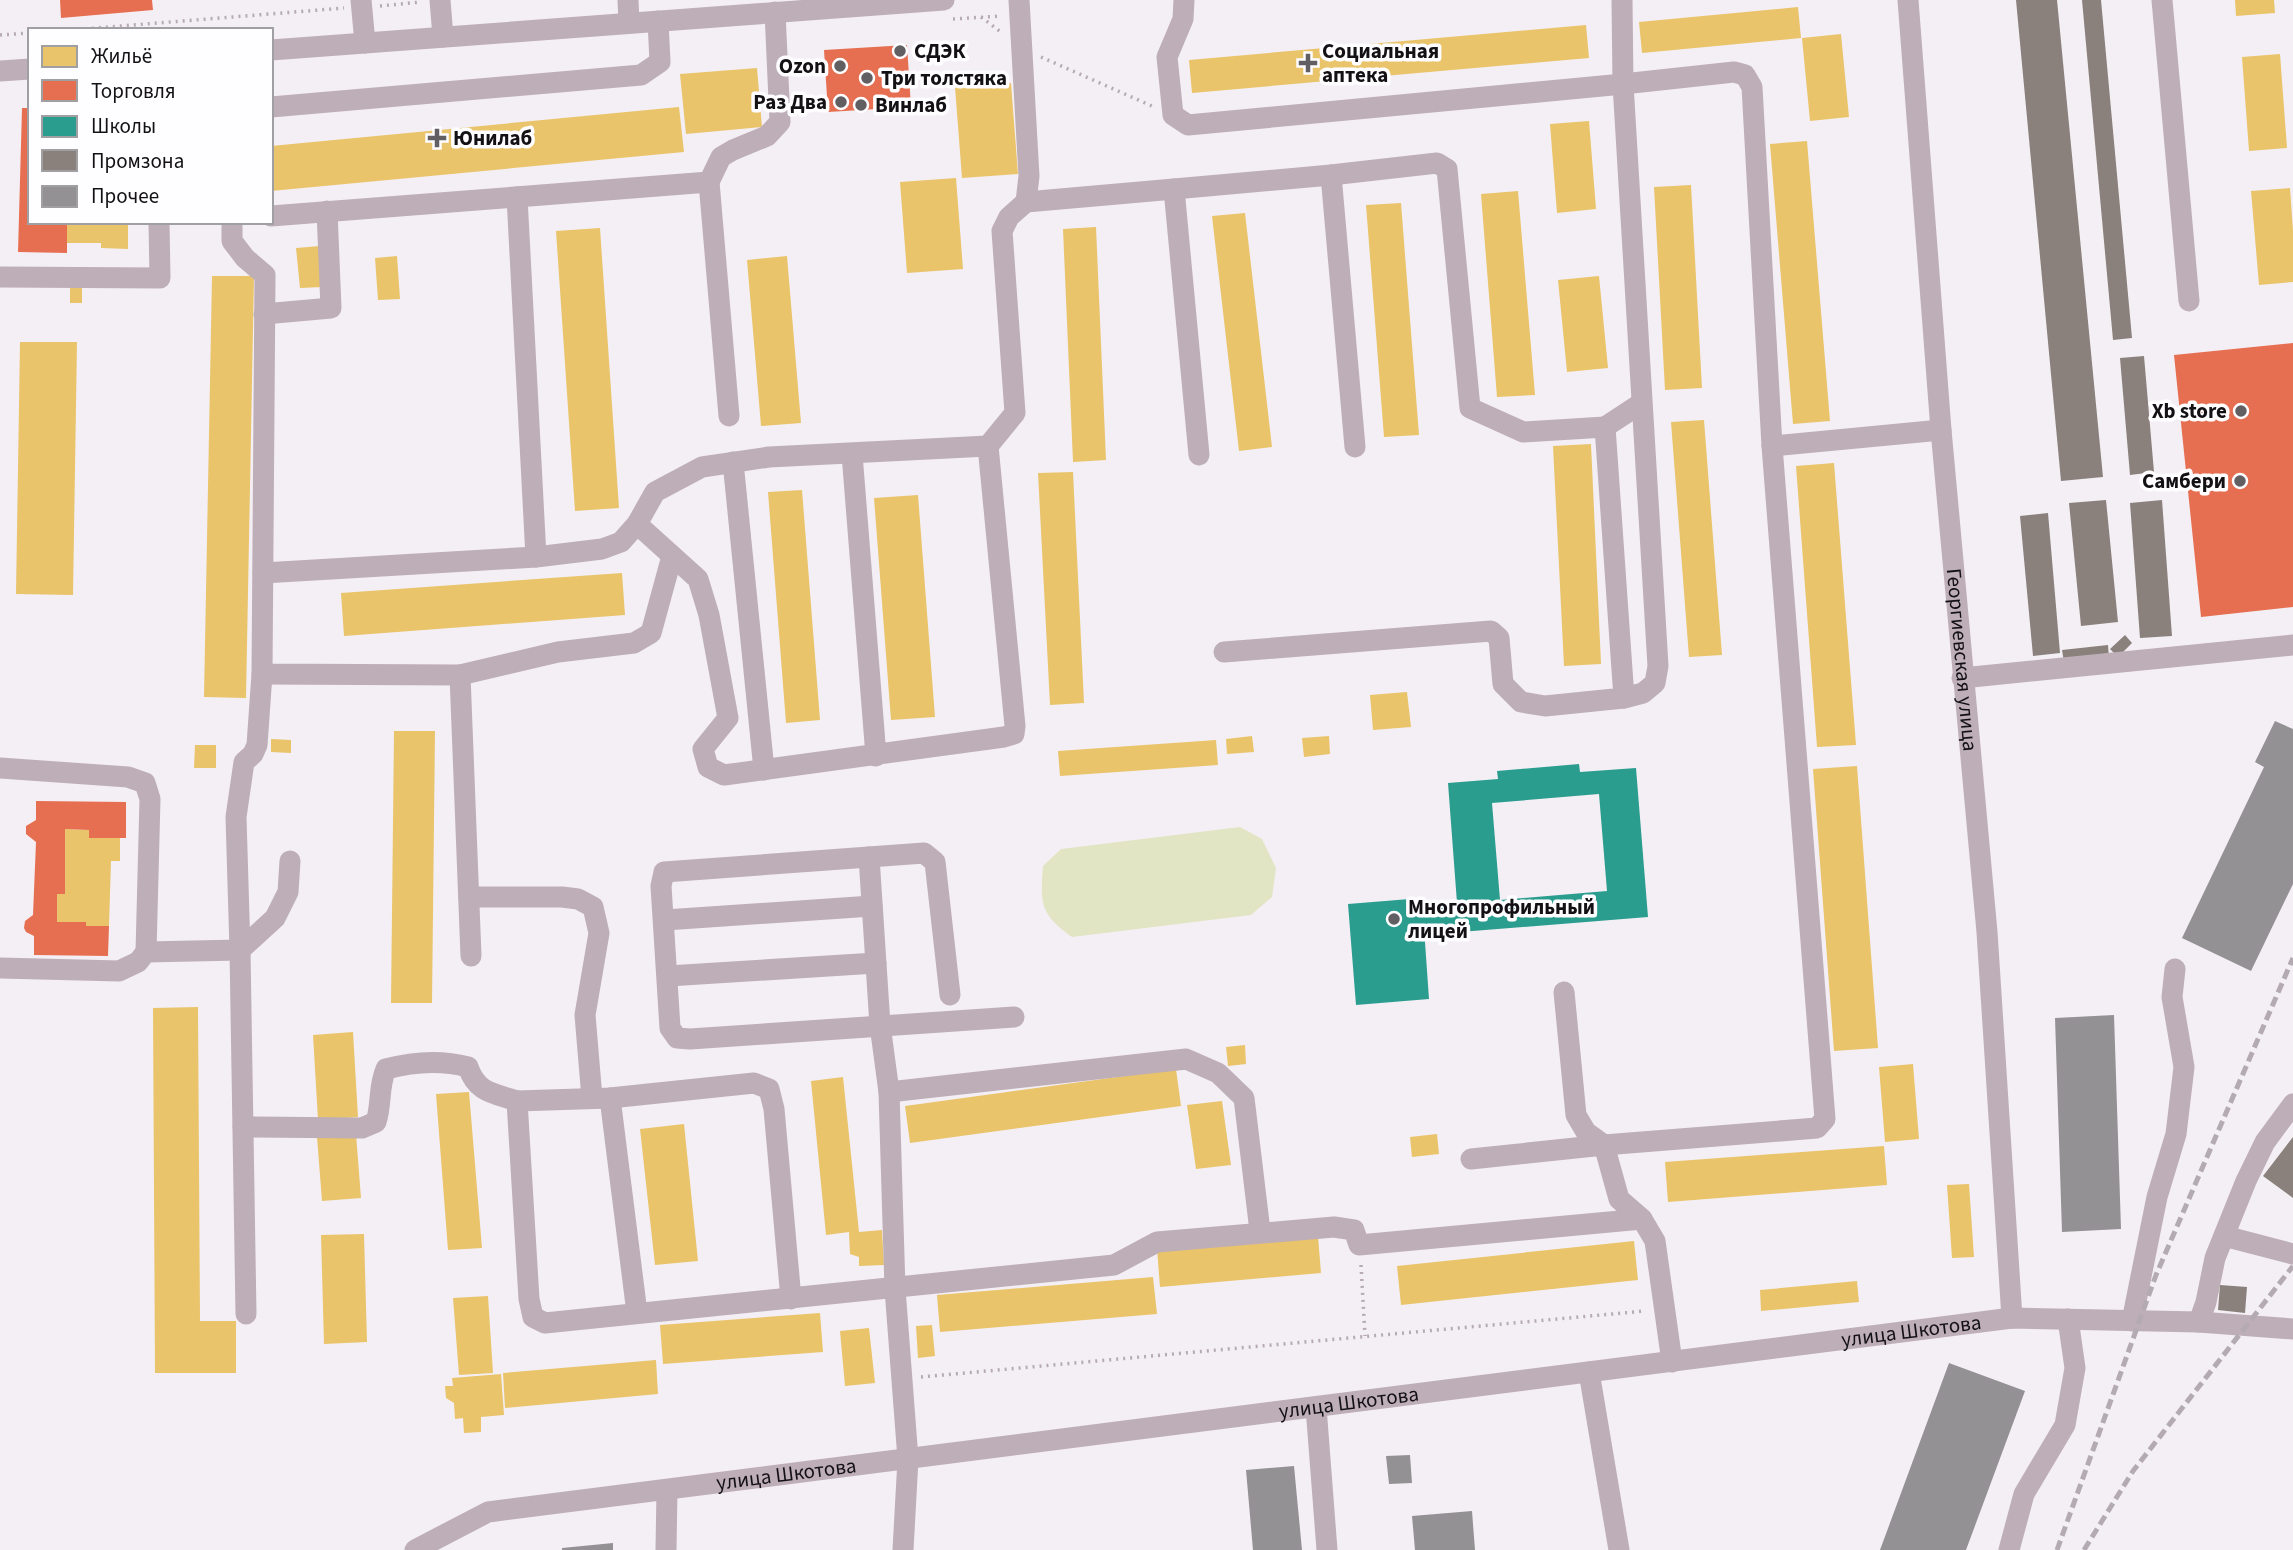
<svg xmlns="http://www.w3.org/2000/svg" width="2293" height="1550" viewBox="0 0 2293 1550" font-family="'Source Sans 3',sans-serif">
  <style>
    .garden { fill: #e2e5c4 }
    .homes { fill: #e9c46a }
    .shops { fill: #e76f51 }
    .schools { fill: #2a9d8f; fill-rule: evenodd }
    .industry { fill: #8a817c }
    .building { fill: #949195 }
    .lines { fill: none; stroke-linecap: round; stroke-linejoin: round }
    .path { stroke: #b5abb1; stroke-width: 3.5; stroke-dasharray: 2 5; stroke-linecap: butt }
    .minor { stroke: #beaeb7; stroke-width: 21 }
    .rail { stroke: #b4abb2; stroke-width: 5; stroke-dasharray: 10 5; stroke-linecap: butt }
    .poi-dot { fill: #625f63; stroke: #fefdff; stroke-width: 2.5 }
    .labels { text-anchor: middle; dominant-baseline: central; stroke-width: 7; stroke-linejoin: round; paint-order: stroke }
    .poi-label { font-size: 21px; font-weight: bold; fill: #131114; stroke: #fefdff; text-anchor: start }
    .street-label { font-size: 21px; fill: #131114; stroke: #fefdff }
  </style>
  <rect width="100%" height="100%" fill="#f4eff5"/>
  <path class="garden" d="M1240,827L1262,839L1276,868L1272,897L1251,915L1072,937C1040,914 1040,904 1043,866L1061,849Z"/>
  <path class="homes" d="M2235,0H2274L2275,13L2236,16Z
    M1798,7L1801,38L1642,53L1639,22Z
    M1586,25L1589,58L1192,93L1189,60Z
    M1841,34L1849,117L1810,121L1802,38Z
    M2280,54L2287,148L2249,151L2242,57Z
    M757,68L762,127L686,134L680,74Z
    M1011,83L1018,174L962,178L955,87Z
    M679,107L684,152L271,191V146Z
    M1589,121L1596,209L1557,213L1550,124Z
    M1807,141L1830,421L1793,424L1770,144Z
    M956,178L963,269L907,273L900,182Z
    M1691,185L1702,388L1665,390L1654,187Z
    M2290,188L2293,231V282L2259,285L2251,191Z
    M1518,191L1535,395L1497,397L1481,194Z
    M1401,203L1419,435L1384,437L1366,205Z
    M1245,213L1272,447L1239,451L1212,216Z
    M67,222H128V249L101,248V243H67Z
    M1096,227L1106,460L1073,462L1063,229Z
    M600,228L619,508L575,511L556,231Z
    M320,246L323,287L300,288L296,248Z
    M397,256L400,299L378,300L375,258Z
    M787,256L801,423L761,426L747,260Z
    M212,276H254L246,698L204,697Z
    M1599,276L1608,368L1567,372L1558,280Z
    M70,286H82V303H70Z
    M20,342H77L73,595L16,594Z
    M1704,420L1722,655L1689,657L1671,422Z
    M1591,444L1601,664L1564,666L1553,446Z
    M1834,463L1856,745L1817,747L1796,466Z
    M1073,472L1084,703L1050,705L1038,473Z
    M802,490L820,720L786,723L768,492Z
    M918,495L935,717L891,720L874,498Z
    M622,573L625,615L344,636L341,593Z
    M1407,692L1411,727L1373,730L1370,695Z
    M394,731H435L432,1003H391Z
    M1252,736L1254,752L1227,754L1226,739Z
    M1329,736L1330,754L1304,757L1302,738Z
    M271,739L291,740V753L271,752Z
    M1216,740L1218,765L1060,776L1058,751Z
    M195,745H216V768H194Z
    M1857,766L1878,1048L1834,1051L1813,769Z
    M65,829L89,830V838H120V861H111L109,926H86V922H57V894H65Z
    M198,1007L200,1321H236V1373H155L153,1008Z
    M353,1032L358,1117L318,1120L313,1035Z
    M1245,1045L1246,1064L1228,1066L1226,1047Z
    M1913,1064L1919,1139L1885,1142L1879,1067Z
    M1176,1069L1181,1106L910,1143L905,1106Z
    M843,1077L859,1232L882,1230L884,1265L859,1266V1257L850,1254L849,1232L826,1235L811,1081Z
    M469,1092L482,1248L448,1250L436,1094Z
    M1222,1101L1231,1165L1196,1169L1187,1105Z
    M684,1124L698,1261L655,1265L640,1129Z
    M356,1134L361,1198L322,1201L317,1137Z
    M1437,1134L1439,1154L1412,1157L1410,1137Z
    M1884,1146L1887,1185L1668,1202L1665,1162Z
    M1969,1184L1974,1257L1952,1258L1947,1185Z
    M364,1234L367,1342L324,1344L321,1235Z
    M1318,1236L1321,1273L1160,1287L1157,1249Z
    M1634,1241L1638,1280L1401,1305L1397,1266Z
    M1153,1277L1157,1314L940,1332L937,1295Z
    M1857,1281L1859,1302L1761,1311L1760,1290Z
    M488,1296L493,1373L459,1375L453,1298Z
    M820,1313L823,1352L663,1364L660,1325Z
    M932,1325L935,1356L918,1358L916,1326Z
    M869,1328L875,1383L845,1386L840,1331Z
    M656,1360L658,1394L505,1408L503,1373Z
    M501,1374L504,1415L481,1417V1432L464,1433L463,1418L455,1419L454,1403L446,1398L445,1386H453L452,1378Z"/>
  <path class="shops" d="M60,0H152L153,10L61,18Z
    M907,45L911,107L828,112L824,50Z
    M22,108H30V222H67V253L18,252Z
    M2293,343V607L2201,617L2174,355Z
    M36,801L126,802V838H89V830L65,829V894H57V922H86V926H109L108,956L34,955V936L26,932L24,928L25,921L33,915L36,842L26,834V826L36,820Z"/>
  <path class="schools" d="M1579,764L1580,772L1636,768L1648,917L1460,932L1459,925L1424,928L1429,999L1356,1005L1348,904L1422,898L1423,906L1457,903L1448,783L1498,779L1497,771ZM1599,794L1607,891L1500,900L1492,803Z"/>
  <path class="industry" d="M2016,0H2057L2103,477L2061,481Z
    M2082,0H2101L2132,338L2113,340Z
    M2144,356L2154,472L2130,475L2120,358Z
    M2106,500L2118,622L2081,626L2069,503Z
    M2162,500L2172,636L2140,638L2130,503Z
    M2048,513L2060,653L2033,656L2020,516Z
    M2125,635L2132,643L2118,657L2110,649Z
    M2108,645L2109,658L2064,662L2062,650Z
    M2293,1137V1198L2263,1176Z
    M2220,1285L2247,1287L2245,1313L2218,1310Z"/>
  <path class="building" d="M2275,721L2293,729V884L2251,971L2182,938L2264,767L2255,762Z
    M2114,1015L2121,1229L2062,1232L2055,1018Z
    M1949,1363L2025,1391L1966,1550H1880Z
    M1410,1455L1412,1483L1389,1484L1386,1456Z
    M1294,1466L1302,1550H1253L1246,1470Z
    M1472,1511L1475,1550H1415L1412,1516Z
    M613,1543V1550H562V1548Z"/>
  <g class="lines">
    <path class="path" d="M380,6L421,2
      M981,17L1002,33
      M953,19L1001,16
      M71,30L344,8
      M0,35L30,33
      M1041,57L1152,106
      M1361,1265L1365,1336
      M921,1377L1645,1311"/>
    <g class="minor">
      <path d="M361,0L365,43"/>
      <path d="M440,0L443,37"/>
      <path d="M628,0L629,23"/>
      <path d="M1184,0L1183,19L1167,57L1173,115L1188,125L1623,84L1622,0"/>
      <path id="s1" d="M1908,0L1941,430L1987,932L2012,1318"/>
      <path d="M2162,0L2189,301"/>
      <path d="M271,50L944,0"/>
      <path d="M0,71L30,69"/>
      <path d="M271,107L641,75L660,62L658,21"/>
      <path d="M1331,175L1355,447"/>
      <path d="M709,182L729,416"/>
      <path d="M1174,189L1331,175L1437,163L1447,169L1470,408L1523,432L1605,427L1624,698L1545,706L1521,702L1503,684L1499,638L1491,631L1224,652"/>
      <path d="M517,197L536,557"/>
      <path d="M1026,202L1174,189L1199,455"/>
      <path d="M271,216L709,182L721,157L733,150L767,136L780,122L775,12"/>
      <path d="M232,222V241L245,258L265,275L262,674L460,675L471,956"/>
      <path d="M0,277L160,278L159,222"/>
      <path d="M264,314L331,308L327,211"/>
      <path d="M1605,427L1640,404"/>
      <path d="M852,454L876,756"/>
      <path d="M733,462L764,770"/>
      <path d="M637,524L698,579L709,615L728,718L703,749L708,767L724,775L1004,737L1014,734L1015,726L988,446"/>
      <path d="M263,573L536,557L602,549L621,542L637,524L655,492L702,467L769,457L988,446L1015,413L1002,231L1009,217L1026,202L1029,176L1019,0"/>
      <path d="M460,675L558,652L634,643L651,633L672,556"/>
      <path d="M1962,678L2293,645"/>
      <path d="M1624,698L1643,693L1655,683L1658,666L1623,84L1734,72L1745,75L1752,87L1772,446L1941,430"/>
      <path d="M0,768L128,777L145,783L150,799L146,952"/>
      <path d="M869,857L664,872L661,886L670,1028L677,1038L690,1039L1014,1017"/>
      <path d="M469,897H562L578,899L593,907L599,933L585,1015L592,1098"/>
      <path d="M665,920L872,906"/>
      <path d="M240,950L236,817L244,762L253,754L257,745L262,674"/>
      <path d="M240,950L275,918L288,892L290,861"/>
      <path d="M0,968L119,971L138,962L146,952L240,950L246,1314"/>
      <path d="M668,976L876,963"/>
      <path d="M889,1092L1186,1059L1218,1073L1244,1098L1260,1231"/>
      <path d="M610,1098L637,1313"/>
      <path d="M243,1127L362,1128L376,1122C382,1104 378,1087 386,1069C412,1062 442,1060 468,1067C477,1093 493,1093 517,1101"/>
      <path d="M1471,1159L1604,1145L1586,1132L1576,1115L1564,992"/>
      <path d="M2224,1236L2293,1254"/>
      <path d="M791,1299L774,1109L769,1089L754,1083L610,1098L517,1101L529,1299L533,1317L545,1323L1114,1265L1157,1242L1334,1227L1354,1230L1359,1245L1642,1219"/>
      <path d="M2132,1321L2157,1197L2176,1134L2184,1067L2172,997L2175,969"/>
      <path d="M2199,1322L2206,1302L2215,1258L2246,1181L2265,1142L2293,1104"/>
      <path d="M1672,1362L1655,1241L1642,1219L1619,1199L1604,1145L1817,1128L1825,1119L1772,446"/>
      <path d="M1589,1372L1619,1550"/>
      <path d="M1316,1407L1327,1550"/>
      <path id="s2" d="M415,1550L488,1512L2012,1318L2199,1322L2293,1329"/>
      <path d="M666,1550L667,1490"/>
      <path d="M903,1550L908,1459L895,1289L889,1092L880,1025L869,857L924,853L935,862L950,995"/>
      <path d="M2009,1550L2024,1494L2065,1425L2075,1368L2068,1319"/>
    </g>
    <path class="rail" d="M2057,1550L2156,1275L2293,958
      M2084,1550L2133,1471L2293,1266"/>
  </g>
  <g class="poi-dot">
    <circle cx="900" cy="51" r="7"/>
    <path d="M1304.5 52.5h7v7h7v7h-7v7h-7v-7h-7v-7h7z"/>
    <circle cx="840" cy="66" r="7"/>
    <circle cx="867" cy="78" r="7"/>
    <circle cx="841" cy="102" r="7"/>
    <circle cx="861" cy="105" r="7"/>
    <path d="M433.5 127.5h7v7h7v7h-7v7h-7v-7h-7v-7h7z"/>
    <circle cx="2241" cy="411" r="7"/>
    <circle cx="2240" cy="481" r="7"/>
    <circle cx="1394" cy="919" r="7"/>
  </g>
  <g class="labels">
    <g class="poi-label">
      <text x="914" y="51">СДЭК</text>
      <text x="1322" y="51">Социальная<tspan x="1322" dy="24">аптека</tspan></text>
      <text x="826" y="66" text-anchor="end">Ozon</text>
      <text x="881" y="78">Три толстяка</text>
      <text x="827" y="102" text-anchor="end">Раз Два</text>
      <text x="875" y="105">Винлаб</text>
      <text x="453" y="138">Юнилаб</text>
      <text x="2227" y="411" text-anchor="end">Xb store</text>
      <text x="2226" y="481" text-anchor="end">Самбери</text>
      <text x="1408" y="907">Многопрофильный<tspan x="1408" dy="24">лицей</tspan></text>
    </g>
    <g class="street-label">
      <text stroke="none"><textPath href="#s1" startOffset="662">Георгиевская улица</textPath></text>
      <text stroke="none"><textPath href="#s2" startOffset="1517">улица Шкотова</textPath></text>
      <text stroke="none"><textPath href="#s2" startOffset="950">улица Шкотова</textPath></text>
      <text stroke="none"><textPath href="#s2" startOffset="383">улица Шкотова</textPath></text>
    </g>
  </g>
  <rect x="28" y="28" width="245" height="196" fill="#fefdff" stroke="#a09fa1" stroke-width="2"/>
  <rect x="42" y="46" width="35" height="21" fill="#e9c46a" stroke="#a09fa1" stroke-width="2"/>
  <text x="91" y="63" font-size="21" fill="#131114">Жильё</text>
  <rect x="42" y="80" width="35" height="21" fill="#e76f51" stroke="#a09fa1" stroke-width="2"/>
  <text x="91" y="98" font-size="21" fill="#131114">Торговля</text>
  <rect x="42" y="116" width="35" height="21" fill="#2a9d8f" stroke="#a09fa1" stroke-width="2"/>
  <text x="91" y="133" font-size="21" fill="#131114">Школы</text>
  <rect x="42" y="150" width="35" height="21" fill="#8a817c" stroke="#a09fa1" stroke-width="2"/>
  <text x="91" y="168" font-size="21" fill="#131114">Промзона</text>
  <rect x="42" y="186" width="35" height="21" fill="#949195" stroke="#a09fa1" stroke-width="2"/>
  <text x="91" y="203" font-size="21" fill="#131114">Прочее</text>
</svg>
